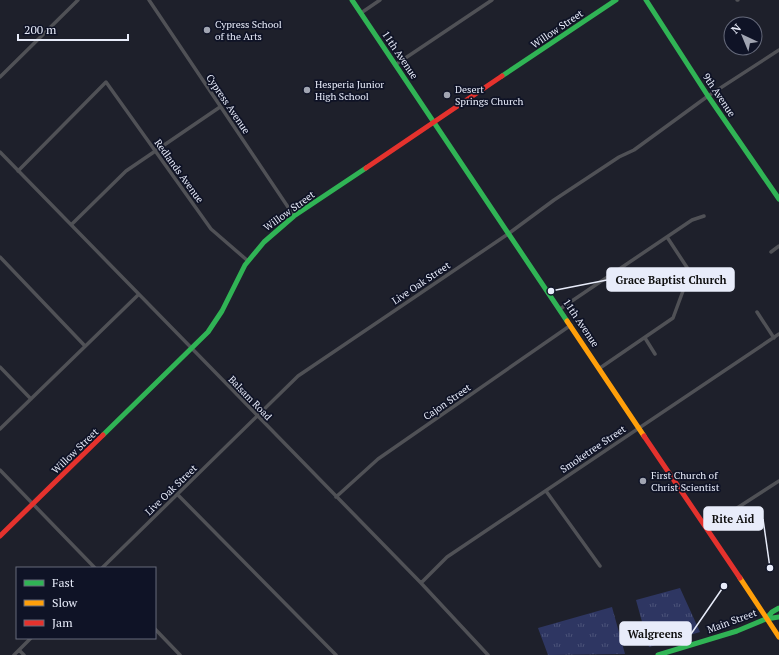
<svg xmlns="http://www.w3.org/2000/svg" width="779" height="655" viewBox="0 0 779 655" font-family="'PT Serif',serif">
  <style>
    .grass { fill: url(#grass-tufts) }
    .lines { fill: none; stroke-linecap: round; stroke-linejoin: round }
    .street { stroke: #505156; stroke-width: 3.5 }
    .fast { stroke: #30b455; stroke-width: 5 }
    .slow { stroke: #ff9f0a; stroke-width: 5 }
    .jam { stroke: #e5322d; stroke-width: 5 }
    .poi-dot { fill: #a1a5b2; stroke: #0f1326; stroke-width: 1.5 }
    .labels { text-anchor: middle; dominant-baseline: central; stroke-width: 3.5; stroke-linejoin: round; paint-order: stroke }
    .poi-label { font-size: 10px; fill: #e8ecfa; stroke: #0f1326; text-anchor: start }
    .street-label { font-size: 10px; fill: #e8ecfa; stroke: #0f1326 }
    .leader { fill: none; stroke: #e8ecfa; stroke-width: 1.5 }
    .callout-dot { fill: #e8ecfa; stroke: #0f1326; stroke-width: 1.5 }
    .callout { fill: #e8ecfa; stroke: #e8ecfa; stroke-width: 1.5 }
    .callout-label { font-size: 11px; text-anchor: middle; font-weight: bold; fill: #111 }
  </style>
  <defs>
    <pattern id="grass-tufts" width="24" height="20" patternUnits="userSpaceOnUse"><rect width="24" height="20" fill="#2e3662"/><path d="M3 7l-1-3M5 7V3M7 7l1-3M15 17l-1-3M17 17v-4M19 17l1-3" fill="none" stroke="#4c5379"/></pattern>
  </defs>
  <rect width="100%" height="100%" fill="#1e202b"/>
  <path class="grass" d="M680,588L700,632L649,647L636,600Z
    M612,607L625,654L548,655L538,628Z"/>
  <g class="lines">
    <path class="street" d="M149,0L294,216
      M737,0H738
      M361,13L380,0
      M395,65L492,0
      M0,77L78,0
      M0,152L421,583L488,655
      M18,171L106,82L211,229L248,261
      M72,224L126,171L220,107
      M771,252L779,246
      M0,257L85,346
      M560,309L692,220L704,216
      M757,312L774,338
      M645,338L655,354
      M0,367L31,399
      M600,368L673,318L690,272L667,237
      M0,429L138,295
      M0,470L95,568
      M546,491L600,566
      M178,495L336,655
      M336,497L378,459L571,325
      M706,528L779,481
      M102,568L298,376L508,234L554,200L619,157L634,150L708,96L779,50
      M421,583L447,557L779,334
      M155,629L180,655
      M19,650L24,655
      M14,655L31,638"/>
    <path class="fast" d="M352,0L567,321
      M646,0L708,96L779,199
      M502,76L616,0
      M103,435L208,332L222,311L245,265L264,242L294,216L366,168
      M766,619L772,612L779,608
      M658,655L737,631L766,619L779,617"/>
    <path class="slow" d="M567,321L644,436
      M740,578L779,637"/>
    <path class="jam" d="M366,168L502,76
      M644,436L740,578
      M0,536L103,435"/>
  </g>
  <g class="poi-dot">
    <circle cx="207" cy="30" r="4"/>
    <circle cx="307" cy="90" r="4"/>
    <circle cx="447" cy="95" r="4"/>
    <circle cx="643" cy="481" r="4"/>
  </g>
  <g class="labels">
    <g class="poi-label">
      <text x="215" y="24">Cypress School<tspan x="215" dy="12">of the Arts</tspan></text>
      <text x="315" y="84">Hesperia Junior<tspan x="315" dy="12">High School</tspan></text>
      <text x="455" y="89">Desert<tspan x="455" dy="12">Springs Church</tspan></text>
      <text x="651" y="475">First Church of<tspan x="651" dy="12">Christ Scientist</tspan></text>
    </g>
    <g class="street-label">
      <text transform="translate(557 29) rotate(-34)">Willow Street</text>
      <text transform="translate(400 55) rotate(56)">11th Avenue</text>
      <text transform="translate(719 95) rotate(56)">9th Avenue</text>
      <text transform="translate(228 104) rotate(56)">Cypress Avenue</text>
      <text transform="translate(179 171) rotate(54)">Redlands Avenue</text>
      <text transform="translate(289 211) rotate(-36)">Willow Street</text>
      <text transform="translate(421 283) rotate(-34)">Live Oak Street</text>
      <text transform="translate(581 323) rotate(56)">11th Avenue</text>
      <text transform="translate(250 398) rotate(46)">Balsam Road</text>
      <text transform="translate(447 402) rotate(-35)">Cajon Street</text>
      <text transform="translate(593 449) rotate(-34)">Smoketree Street</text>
      <text transform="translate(75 451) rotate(-44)">Willow Street</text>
      <text transform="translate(171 490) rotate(-44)">Live Oak Street</text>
      <text transform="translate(732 621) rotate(-20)">Main Street</text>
    </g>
  </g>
  <path class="leader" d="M551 291L607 280M770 568L763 519M724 586L691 634"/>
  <g class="callout-dot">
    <circle cx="551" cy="291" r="4"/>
    <circle cx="770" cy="568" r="4"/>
    <circle cx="724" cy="586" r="4"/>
  </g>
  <g class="callout">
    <rect x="607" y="268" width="127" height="23" rx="4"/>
    <rect x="704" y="507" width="59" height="23" rx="4"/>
    <rect x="620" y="622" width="71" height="23" rx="4"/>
  </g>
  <g class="callout-label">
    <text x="671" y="284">Grace Baptist Church</text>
    <text x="733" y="523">Rite Aid</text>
    <text x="655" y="638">Walgreens</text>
  </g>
  <rect x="16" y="567" width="140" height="72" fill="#0f1326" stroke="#666a7b"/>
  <rect x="24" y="580" width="20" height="6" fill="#30b455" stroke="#666a7b"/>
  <text x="52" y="587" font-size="12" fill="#e8ecfa">Fast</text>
  <rect x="24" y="600" width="20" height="6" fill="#ff9f0a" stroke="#666a7b"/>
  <text x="52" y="607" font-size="12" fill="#e8ecfa">Slow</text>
  <rect x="24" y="620" width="20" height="6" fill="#e5322d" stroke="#666a7b"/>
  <text x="52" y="627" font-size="12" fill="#e8ecfa">Jam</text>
  <g transform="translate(743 36) rotate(316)"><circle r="19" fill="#0f1326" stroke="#666a7b"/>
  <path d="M0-3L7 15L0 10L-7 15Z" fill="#a1a5b2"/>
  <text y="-6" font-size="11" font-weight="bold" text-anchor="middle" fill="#e8ecfa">N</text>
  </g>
  <path d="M18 34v6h110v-6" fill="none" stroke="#e8ecfa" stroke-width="2"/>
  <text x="24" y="34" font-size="12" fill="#e8ecfa" stroke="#0f1326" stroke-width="3" paint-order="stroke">200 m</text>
</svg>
